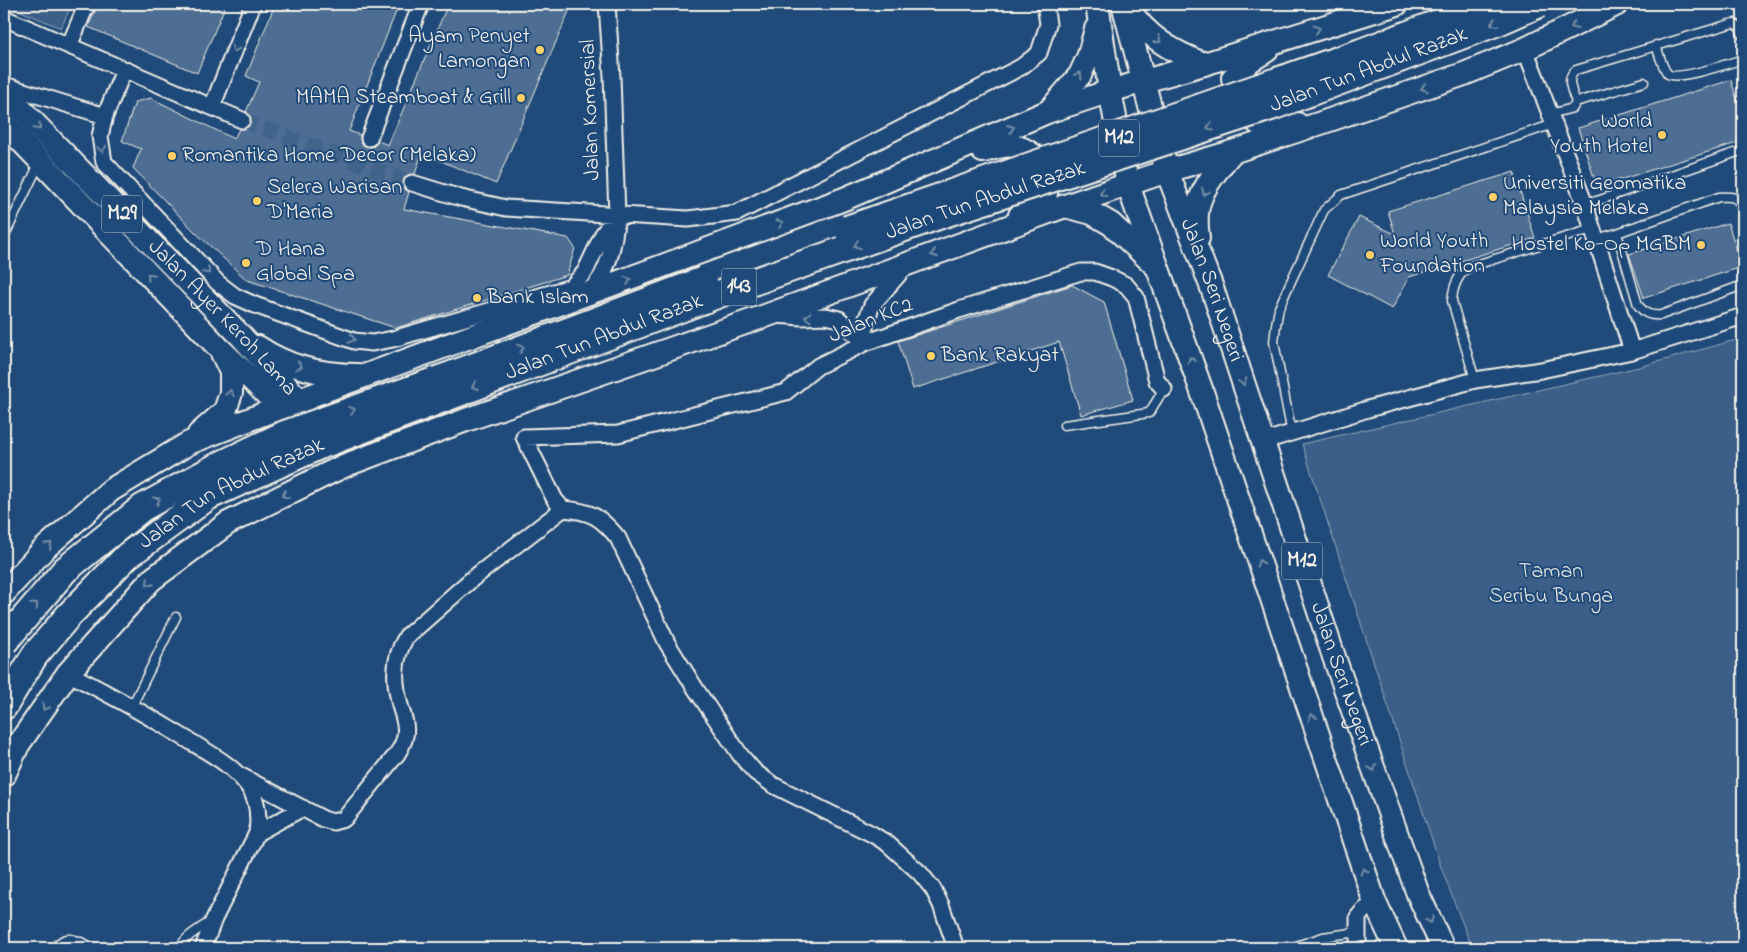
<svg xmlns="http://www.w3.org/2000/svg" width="1747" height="952" viewBox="0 0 1747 952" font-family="'Indie Flower',sans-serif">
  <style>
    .green { fill: #3a5f88; stroke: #97a8b8 }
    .building { fill: #4d6e92; stroke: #f4f1e8 }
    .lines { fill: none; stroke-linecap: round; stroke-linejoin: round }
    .street-tunnel { stroke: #3f638a; stroke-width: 15; stroke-dasharray: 15 8; stroke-linecap: butt }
    .lane-casing { stroke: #f4f1e8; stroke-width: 11 }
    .street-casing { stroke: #f4f1e8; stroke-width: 19 }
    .primary-casing { stroke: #f4f1e8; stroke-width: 26 }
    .highway-casing { stroke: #f4f1e8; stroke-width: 30 }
    .lane { stroke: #1f4a7a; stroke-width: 8 }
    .street { stroke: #1f4a7a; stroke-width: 15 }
    .primary { stroke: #1f4a7a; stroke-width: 22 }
    .highway { stroke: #1f4a7a; stroke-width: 26 }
    .highway-bridge-casing { stroke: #f4f1e8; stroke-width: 30; stroke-linecap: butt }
    .highway-bridge { stroke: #1f4a7a; stroke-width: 26 }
    .oneway { stroke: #748da6 }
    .poi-dot { fill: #ffd166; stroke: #1f4a7a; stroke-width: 2 }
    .labels { text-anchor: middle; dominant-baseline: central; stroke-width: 4; stroke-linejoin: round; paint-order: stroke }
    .shield { fill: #1f4a7a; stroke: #b4bfc7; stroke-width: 1 }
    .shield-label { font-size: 21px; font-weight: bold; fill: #f4f1e8 }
    .poi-label { font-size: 22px; fill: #f4f1e8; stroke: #1f4a7a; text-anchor: start }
    .street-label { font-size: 22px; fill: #f4f1e8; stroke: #1f4a7a }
    .park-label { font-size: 22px; fill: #e1e2de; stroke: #1f4a7a }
  </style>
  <rect width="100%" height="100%" fill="#1f4a7a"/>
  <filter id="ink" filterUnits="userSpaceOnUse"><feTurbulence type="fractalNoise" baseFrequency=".02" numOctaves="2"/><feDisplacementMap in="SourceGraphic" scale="10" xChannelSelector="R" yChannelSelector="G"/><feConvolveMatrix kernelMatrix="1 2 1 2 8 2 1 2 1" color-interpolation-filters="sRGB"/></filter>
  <g filter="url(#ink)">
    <path class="green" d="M4,4H72L61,28Z
      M1743,338V948H1472L1442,870L1302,444L1639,367Z"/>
    <path class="building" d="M98,4H226L197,73L88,27Z
      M275,4H399L349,131L360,135L361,143L370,147L374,146L378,141L388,145L448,4H572L496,184L422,153L415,174L406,176L403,185L405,189L409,192L404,209L568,238L575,248L567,275L396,328L247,280L195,232L133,168L141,149L122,141L135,102L151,98L234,139L239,129H244L248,127L251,123V118L246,112L259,82L246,76Z
      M1731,80L1743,119V141L1597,187L1578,128Z
      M1514,172L1535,238L1409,277L1392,309L1328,275L1359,217L1395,234L1388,211Z
      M1728,223L1742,267L1644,298L1629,254Z
      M1072,285L1104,302L1133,400L1081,415L1059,342L913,389L898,341Z"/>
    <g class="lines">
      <path class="street-tunnel" d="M242,120L412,183
        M358,164L369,138"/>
      <defs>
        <path id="lane" d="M1656,45C1658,51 1663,70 1668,74C1678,81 1730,63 1743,59
          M1576,102L1644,82
          M1550,114L1573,108L1576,102C1572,91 1565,78 1576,70L1730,24L1734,23L1740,27L1743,36
          M1584,202L1597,201L1743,150
          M1617,233L1638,305C1645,314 1650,316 1661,315L1743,285
          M4,237L39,164
          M1596,239L1617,233L1719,197C1732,196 1737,196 1743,209
          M1475,380L1452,301C1453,287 1457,275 1469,267L1592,229
          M1064,425L1149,413L1164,389
          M1292,434L1274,342L1276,325L1279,308L1286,292L1324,210L1341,195L1554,124
          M132,706L176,617
          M54,948C67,931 77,941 94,948
          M180,948C185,936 200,929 211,921
          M1290,948L1323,937L1357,932"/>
        <path id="street" d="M4,18L242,120
          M69,46L87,4
          M1525,49L1584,202L1632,351
          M124,70L105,116L100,136L104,162L218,283L235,296L255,305L354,341L372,343L393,339L571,287L585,272L603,234L617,215
          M4,85L105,116
          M212,107L253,4
          M369,138L421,4
          M412,183L461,198L506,208L688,219L737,213L1021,67L1039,53L1048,24L1045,4
          M590,291C610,272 614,242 617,215L612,77L607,4
          M776,315L802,317L826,316L839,319L865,343
          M865,343V323L872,305L906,266
          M1262,442L1368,409L1475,380L1541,370L1632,351L1743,316
          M68,673C109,694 149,716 188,740C209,753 233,765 248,786C258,799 259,817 257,833L214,919L203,948
          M239,775L323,819L333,822L344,819L397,754C400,749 404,743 405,736C407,727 404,718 401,709C394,683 392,661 406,637L472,579L563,509
          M257,833L303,808
          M956,948L941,905L933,889L920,873L888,844L872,834L773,785L755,772L741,756L697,691L667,643L618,538C601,517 591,511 563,509L555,500L524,437L618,434L786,392L818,366L865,343L959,310L1081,272H1095L1112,278L1126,285L1136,297L1157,381L1164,389
          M1358,948V917L1364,910L1375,903"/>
        <g id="primary">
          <path d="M1097,4L1110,91L1128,185L1200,386L1375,903L1396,948"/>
          <path id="s1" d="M1123,4L1167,171L1212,288L1335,660L1418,894L1443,948"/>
          <path d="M1127,7C1147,37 1171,51 1204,64"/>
          <path d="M1266,51L1250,61L1233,78L1237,105L1259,124H1297"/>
          <path id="s2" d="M4,92L241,336L299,400L307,412"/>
          <path d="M1050,110L1080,75L1089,55L1096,29"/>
          <path d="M4,123L220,349L281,408L288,418"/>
          <path d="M983,151C991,149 1005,144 1013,146C1041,151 1061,184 1037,206C1033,210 1025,213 1020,215"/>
          <path d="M1065,206L1092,213L1111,224L1155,265"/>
          <path d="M1198,238C1197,230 1196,222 1197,214C1198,191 1218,169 1232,152"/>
          <path d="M258,347C287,367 323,375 358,375"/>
          <path d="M199,434L225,411L231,393V372L222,353"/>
          <path d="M4,593L44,549L111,490L189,443L299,400L844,199L1047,112L1110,91L1204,64L1397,4"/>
          <path d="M4,775L18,745L68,673L151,580L228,523L329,473L346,465L466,420L768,315L1065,206L1167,171L1232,152L1321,123L1464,74L1525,49L1617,4"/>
        </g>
        <path id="highway" d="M4,706L13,691"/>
      </defs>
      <use href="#lane" class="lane-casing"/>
      <use href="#street" class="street-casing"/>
      <use href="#primary" class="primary-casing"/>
      <use href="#highway" class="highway-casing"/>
      <use href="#lane" class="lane"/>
      <use href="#street" class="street"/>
      <use href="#primary" class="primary"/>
      <use href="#highway" class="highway"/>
      <defs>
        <g id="highway-bridge">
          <path d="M847,229L1361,52L1488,4"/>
          <path d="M4,642L65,570L142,508L220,465L285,434L451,375L704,280"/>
          <path id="s3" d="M13,691L35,655L69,615L127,556L209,496L319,446L722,293L938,216L1274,106L1498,22L1539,4"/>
        </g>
      </defs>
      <use href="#highway-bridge" class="highway-bridge-casing"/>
      <use href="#highway-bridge" class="highway-bridge"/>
    </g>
    <defs><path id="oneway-chevron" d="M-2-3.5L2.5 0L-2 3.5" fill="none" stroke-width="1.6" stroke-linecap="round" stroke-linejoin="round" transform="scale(1.25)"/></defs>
    <g class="oneway">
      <use href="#oneway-chevron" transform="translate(1494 23) rotate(159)"/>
      <use href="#oneway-chevron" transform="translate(1574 26) rotate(155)"/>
      <use href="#oneway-chevron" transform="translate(1317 29) rotate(-17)"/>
      <use href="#oneway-chevron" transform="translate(1158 40) rotate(37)"/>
      <use href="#oneway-chevron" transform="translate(235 49) rotate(112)"/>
      <use href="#oneway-chevron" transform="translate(1079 75) rotate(-58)"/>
      <use href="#oneway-chevron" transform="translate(1424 88) rotate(161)"/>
      <use href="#oneway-chevron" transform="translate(38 127) rotate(46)"/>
      <use href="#oneway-chevron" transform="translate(1210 127) rotate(162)"/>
      <use href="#oneway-chevron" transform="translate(1011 128) rotate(-23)"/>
      <use href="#oneway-chevron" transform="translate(102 149) rotate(82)"/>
      <use href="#oneway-chevron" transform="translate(1205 192) rotate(116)"/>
      <use href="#oneway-chevron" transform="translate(1103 193) rotate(161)"/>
      <use href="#oneway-chevron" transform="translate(780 223) rotate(-20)"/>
      <use href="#oneway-chevron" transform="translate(857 245) rotate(161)"/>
      <use href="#oneway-chevron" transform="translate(934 254) rotate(160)"/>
      <use href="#oneway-chevron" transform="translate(207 271) rotate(47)"/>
      <use href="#oneway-chevron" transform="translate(150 276) rotate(-134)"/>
      <use href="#oneway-chevron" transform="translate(628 280) rotate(-20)"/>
      <use href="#oneway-chevron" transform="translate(808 317) rotate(179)"/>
      <use href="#oneway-chevron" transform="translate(352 339) rotate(15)"/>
      <use href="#oneway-chevron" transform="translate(521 348) rotate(-21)"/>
      <use href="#oneway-chevron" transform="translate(1191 360) rotate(-110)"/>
      <use href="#oneway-chevron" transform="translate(299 366) rotate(18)"/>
      <use href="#oneway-chevron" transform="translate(1243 382) rotate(72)"/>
      <use href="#oneway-chevron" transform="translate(475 386) rotate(159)"/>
      <use href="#oneway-chevron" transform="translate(230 393) rotate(-80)"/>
      <use href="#oneway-chevron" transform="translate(352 410) rotate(-20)"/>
      <use href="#oneway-chevron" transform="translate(285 495) rotate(154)"/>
      <use href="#oneway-chevron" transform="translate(157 500) rotate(-29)"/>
      <use href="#oneway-chevron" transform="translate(49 545) rotate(-42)"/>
      <use href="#oneway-chevron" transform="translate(1260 563) rotate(-109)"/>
      <use href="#oneway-chevron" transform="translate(149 583) rotate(136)"/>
      <use href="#oneway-chevron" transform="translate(35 605) rotate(-50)"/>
      <use href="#oneway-chevron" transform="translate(45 707) rotate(125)"/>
      <use href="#oneway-chevron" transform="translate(1312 717) rotate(-109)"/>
      <use href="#oneway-chevron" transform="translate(1373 768) rotate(70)"/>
      <use href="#oneway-chevron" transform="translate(1364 871) rotate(-109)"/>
      <use href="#oneway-chevron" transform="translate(1430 920) rotate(66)"/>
    </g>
  </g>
  <g class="poi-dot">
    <circle cx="540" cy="50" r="5"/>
    <circle cx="521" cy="98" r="5"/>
    <circle cx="1662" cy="135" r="5"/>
    <circle cx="172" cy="156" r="5"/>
    <circle cx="1493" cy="197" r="5"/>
    <circle cx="257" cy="201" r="5"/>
    <circle cx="1701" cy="245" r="5"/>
    <circle cx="1370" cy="255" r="5"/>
    <circle cx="246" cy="263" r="5"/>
    <circle cx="477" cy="298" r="5"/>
    <circle cx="931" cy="356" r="5"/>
  </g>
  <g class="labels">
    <g class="shield">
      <rect x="1099" y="119.5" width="40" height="37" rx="4"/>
      <rect x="102" y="195.5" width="40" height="37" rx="4"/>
      <rect x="721.5" y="268.5" width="35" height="37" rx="4"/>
      <rect x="1282" y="542.5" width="40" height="37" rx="4"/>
    </g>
    <g class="shield-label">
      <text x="1119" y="138">M12</text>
      <text x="122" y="214">M29</text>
      <text x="739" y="287">143</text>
      <text x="1302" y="561">M12</text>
    </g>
    <g class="poi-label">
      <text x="530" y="37" text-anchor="end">Ayam Penyet<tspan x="530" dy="25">Lamongan</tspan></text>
      <text x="511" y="98" text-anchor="end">MAMA Steamboat &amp; Grill</text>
      <text x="1652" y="122" text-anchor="end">World<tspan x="1652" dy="25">Youth Hotel</tspan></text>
      <text x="182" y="156">Romantika Home Decor (Melaka)</text>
      <text x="1503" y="184">Universiti Geomatika<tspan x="1503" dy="25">Malaysia Melaka</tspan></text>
      <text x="267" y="188">Selera Warisan<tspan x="267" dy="25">D'Maria</tspan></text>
      <text x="1380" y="242">World Youth<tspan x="1380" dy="25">Foundation</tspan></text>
      <text x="1691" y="245" text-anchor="end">Hostel Ko-Op MGBM</text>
      <text x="256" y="250">D Hana<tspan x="256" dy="25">Global Spa</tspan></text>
      <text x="487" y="298">Bank Islam</text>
      <text x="941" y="356">Bank Rakyat</text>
    </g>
    <g class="street-label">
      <text stroke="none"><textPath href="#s3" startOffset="1515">Jalan Tun Abdul Razak</textPath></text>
      <text transform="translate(591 110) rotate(-92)">Jalan Komersial</text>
      <text stroke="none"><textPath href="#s3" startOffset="1110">Jalan Tun Abdul Razak</textPath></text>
      <text stroke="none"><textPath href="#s1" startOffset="300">Jalan Seri Negeri</textPath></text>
      <text stroke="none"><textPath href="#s2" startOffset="314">Jalan Ayer Keroh Lama</textPath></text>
      <text transform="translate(871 321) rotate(-22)">Jalan KC2</text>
      <text stroke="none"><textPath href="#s3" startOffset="705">Jalan Tun Abdul Razak</textPath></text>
      <text stroke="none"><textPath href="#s3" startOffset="300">Jalan Tun Abdul Razak</textPath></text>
      <text stroke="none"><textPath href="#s1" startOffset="705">Jalan Seri Negeri</textPath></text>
    </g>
    <g class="park-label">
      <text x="1551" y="572">Taman<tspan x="1551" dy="25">Seribu Bunga</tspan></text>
    </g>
  </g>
  <rect width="1747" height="952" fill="none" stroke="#1f4a7a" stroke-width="20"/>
  <rect x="10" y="10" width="1727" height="932" fill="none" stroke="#f4f1e8" stroke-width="2" filter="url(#ink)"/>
</svg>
